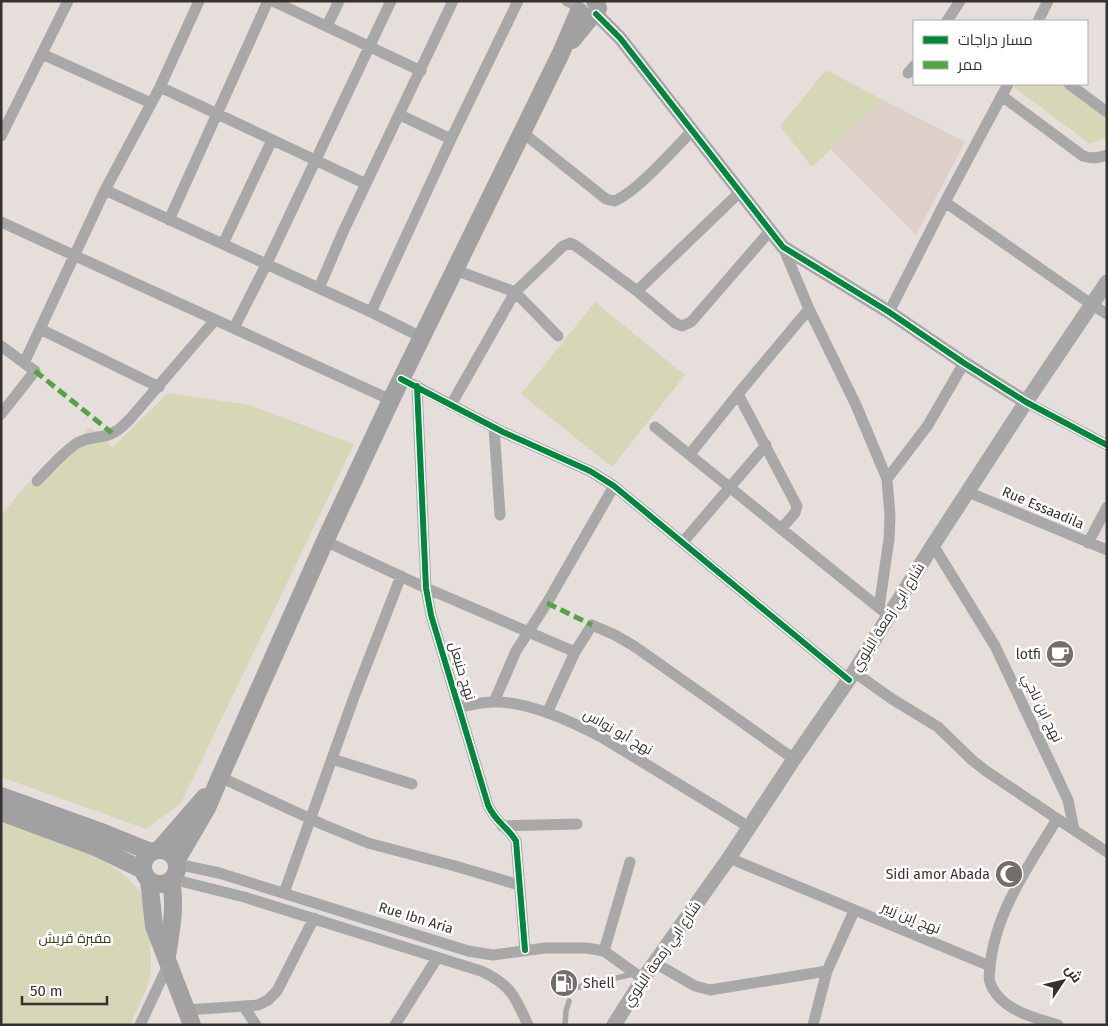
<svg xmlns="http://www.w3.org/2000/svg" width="1108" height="1026" viewBox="0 0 1108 1026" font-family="'Fira Sans',Cairo,sans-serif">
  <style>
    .built { fill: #ded0c9 }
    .green { fill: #d6d7b6 }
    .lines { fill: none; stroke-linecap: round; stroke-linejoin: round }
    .service { stroke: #a8a8a8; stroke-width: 5.5 }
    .minor { stroke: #a8a8a8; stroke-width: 11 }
    .tertiary { stroke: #a8a8a8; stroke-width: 14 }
    .secondary { stroke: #a7a7a7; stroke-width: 15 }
    .primary { stroke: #a0a1a0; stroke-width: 18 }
    .quiet { stroke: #53a543; stroke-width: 5; stroke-dasharray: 10 5; stroke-linecap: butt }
    .cycleway-casing { stroke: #fff; stroke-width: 9 }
    .cycleway { stroke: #00873e; stroke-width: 6 }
    .labels { text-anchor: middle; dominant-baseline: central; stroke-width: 5; stroke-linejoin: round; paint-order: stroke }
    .street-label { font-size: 14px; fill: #36312e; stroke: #fff }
    .poi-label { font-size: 14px; fill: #36312e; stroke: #fff; text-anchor: end }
    .park-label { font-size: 14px; fill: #383d17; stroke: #fff }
  </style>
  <rect width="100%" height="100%" fill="#e6deda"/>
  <path class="built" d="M883,100L965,142L916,235L831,150Z"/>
  <path class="green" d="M826,70L883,100L812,167L780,126Z
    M1016,84H1068L1107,112V137L1090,144L1014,87Z
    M595,302L685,375L612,467L521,394Z
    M168,393L249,405L354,444L181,803L146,829L1,777V515L29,482L39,488L90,427L113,447Z
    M1,821C43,835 111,854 139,890C149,902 152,959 150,975C149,988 135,1012 130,1025H1Z"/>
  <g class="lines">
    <path class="service" d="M579,987C595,978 616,981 634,973
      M565,1025L566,1011L569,1001"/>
    <path class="minor" d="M273,1L421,71
      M567,1L578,6
      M947,21L960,1
      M1038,21L1048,1
      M327,26L339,1
      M42,54L151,103
      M908,73L914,66
      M1069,84L1107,112
      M160,87L366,184
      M1002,96L1083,156C1092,159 1098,158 1107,155
      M400,115L451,139
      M522,132L606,199L614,201C636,193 674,149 692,131
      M1,136L68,1
      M105,190L371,312L421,337
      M945,202L1091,304L1107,314
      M169,220L268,1
      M1,222L391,400
      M223,244L272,140
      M783,247L809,309L856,405L887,479L890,516L889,539L879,608
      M455,270L515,292L558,336
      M319,288L343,232L453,1
      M637,291L740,192
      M371,312L451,139L518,1
      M889,312L945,202L1008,84
      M234,328L266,265L391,1
      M40,329L159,387
      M1,346L35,371L1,414
      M24,363L105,190L160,87L199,1
      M412,384L503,432L590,471L614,486L849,680
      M417,386L426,588L431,615L488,805C495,822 508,827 516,841L525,950
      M738,394L797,506L795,513L781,529
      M1026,402L1107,445
      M451,405L515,292L563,246L570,243L576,246L637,291L675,323L682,326L691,322L770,231
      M494,427L500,515
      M655,427L883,611
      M690,454L738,394L809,309
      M887,479L928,425L964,363
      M37,481C50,468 62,453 77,443C86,438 94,438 104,436C115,434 122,427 130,419L215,320
      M968,492L1107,550
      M325,541L426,588L575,652
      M683,542L766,445
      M1088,543L1107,507
      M933,545L995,646L1068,800L1074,830L1107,852
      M854,672L892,699L938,727L972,760L986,771L1074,830
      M494,702L516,651L547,603L614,486
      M459,707C471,705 482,702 494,702C528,701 573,722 603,738L749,827
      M547,713L575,652L592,625L615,635L634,646L794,759
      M332,759L412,784
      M220,777L324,825L368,843L455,866L519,885
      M1057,819C1030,864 995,912 990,967C990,972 988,977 990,982C991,986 994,991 997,995C1010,1012 1039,1019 1058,1025
      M502,826L577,824
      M729,858L990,966
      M177,864L219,873L468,951L493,955L545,948H587L604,951L643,979
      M172,879L244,897L481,971C510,984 515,996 528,1025
      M284,893L354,697L401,576
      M604,951L630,862
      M655,963L695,986L710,990L827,971
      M244,1007L256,1025
      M186,1010L258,1005L268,1000L277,991L314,918
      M140,1025L169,963
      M395,1025L437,958
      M813,1025L827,971L854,911"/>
    <path class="tertiary" d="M596,14L620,38L783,247L889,312L964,363L1026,402"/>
    <path class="secondary" d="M614,1025L643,979L729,858L794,759L854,672L933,545L1026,402L1107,282"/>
    <path class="primary" d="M582,15L588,18L596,14L598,8L595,1
      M572,40L591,17
      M1,796L104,833L151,852
      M1,812L93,846L143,870
      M159,850L205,797
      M143 867a17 17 0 1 1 34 0a17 17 0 1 1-34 0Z
      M176,861L207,808L220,777L325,541L391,400L561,53L579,11
      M149,880L154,926L192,1025
      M167,956C171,931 176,905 171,880"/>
    <path class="quiet" d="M35,371L112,433
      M547,603L592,625"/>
    <defs>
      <path id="cycleway" d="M596,14L620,38L783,247L889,312L964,363L1026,402L1107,445
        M401,379L503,432L590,471L614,486L849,680
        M417,386L426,588L431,615L488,805C495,822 508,827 516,841L525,950"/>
    </defs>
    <use href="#cycleway" class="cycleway-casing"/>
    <use href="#cycleway" class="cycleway"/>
  </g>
  <defs>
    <symbol id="cafe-disc" viewBox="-11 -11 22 22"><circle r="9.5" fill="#746e6a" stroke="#fff"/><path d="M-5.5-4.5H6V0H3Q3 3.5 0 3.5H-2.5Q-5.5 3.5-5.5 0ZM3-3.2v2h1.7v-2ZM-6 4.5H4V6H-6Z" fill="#fff"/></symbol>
    <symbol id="mosque-disc" viewBox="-11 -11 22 22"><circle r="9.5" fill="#746e6a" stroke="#fff"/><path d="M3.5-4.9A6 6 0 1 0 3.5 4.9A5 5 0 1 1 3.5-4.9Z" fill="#fff"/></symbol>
    <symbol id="fuel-disc" viewBox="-11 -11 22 22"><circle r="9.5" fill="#746e6a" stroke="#fff"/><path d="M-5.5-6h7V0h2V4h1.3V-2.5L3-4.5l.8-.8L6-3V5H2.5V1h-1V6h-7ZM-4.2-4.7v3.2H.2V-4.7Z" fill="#fff"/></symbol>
  </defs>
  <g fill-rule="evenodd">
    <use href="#cafe-disc" x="1044" y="638" width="32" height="32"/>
    <use href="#mosque-disc" x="993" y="858" width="32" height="32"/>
    <use href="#fuel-disc" x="548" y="967" width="32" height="32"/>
  </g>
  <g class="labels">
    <g class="street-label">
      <text transform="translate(1043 508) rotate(23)">Rue Essaadila</text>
      <text transform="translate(888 617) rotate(-58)">شارع ابي زمعة البلوي</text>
      <text transform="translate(462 671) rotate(73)">نهج حنبعل</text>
      <text transform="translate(1042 708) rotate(64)">نهج ابن ناجي</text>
      <text transform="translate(618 732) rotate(30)">نهج أبو نواس</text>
      <text transform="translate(416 918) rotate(17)">Rue Ibn Aria</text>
      <text transform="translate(911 918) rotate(22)">نهج إبن زبير</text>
      <text transform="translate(662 954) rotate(-55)">شارع ابي زمعة البلوي</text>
    </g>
    <g class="poi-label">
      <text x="1041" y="654">lotfi</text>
      <text x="990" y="874">Sidi amor Abada</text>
      <text x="583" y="983" text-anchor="start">Shell</text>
    </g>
    <g class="park-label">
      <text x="75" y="938">مقبرة قريش</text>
    </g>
  </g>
  <rect width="1108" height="1026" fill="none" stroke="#36312e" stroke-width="5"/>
  <rect x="913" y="20" width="175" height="65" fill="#ffffff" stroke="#afadab"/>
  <rect x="923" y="36" width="25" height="8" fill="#00873e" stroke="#afadab"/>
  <text x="958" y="45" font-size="15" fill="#36312e">مسار دراجات</text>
  <rect x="923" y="61" width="25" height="8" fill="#53a543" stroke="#afadab"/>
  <text x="958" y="70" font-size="15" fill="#36312e">ممر</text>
  <g transform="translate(1063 981) rotate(55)" stroke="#ffffff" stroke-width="4" paint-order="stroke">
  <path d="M0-4L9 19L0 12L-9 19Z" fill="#36312e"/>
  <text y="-8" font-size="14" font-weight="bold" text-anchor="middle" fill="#36312e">ش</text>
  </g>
  <path d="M22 996v8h85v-8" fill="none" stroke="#36312e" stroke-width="2.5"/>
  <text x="30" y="996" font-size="15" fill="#36312e" stroke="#ffffff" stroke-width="4" paint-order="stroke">50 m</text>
</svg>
